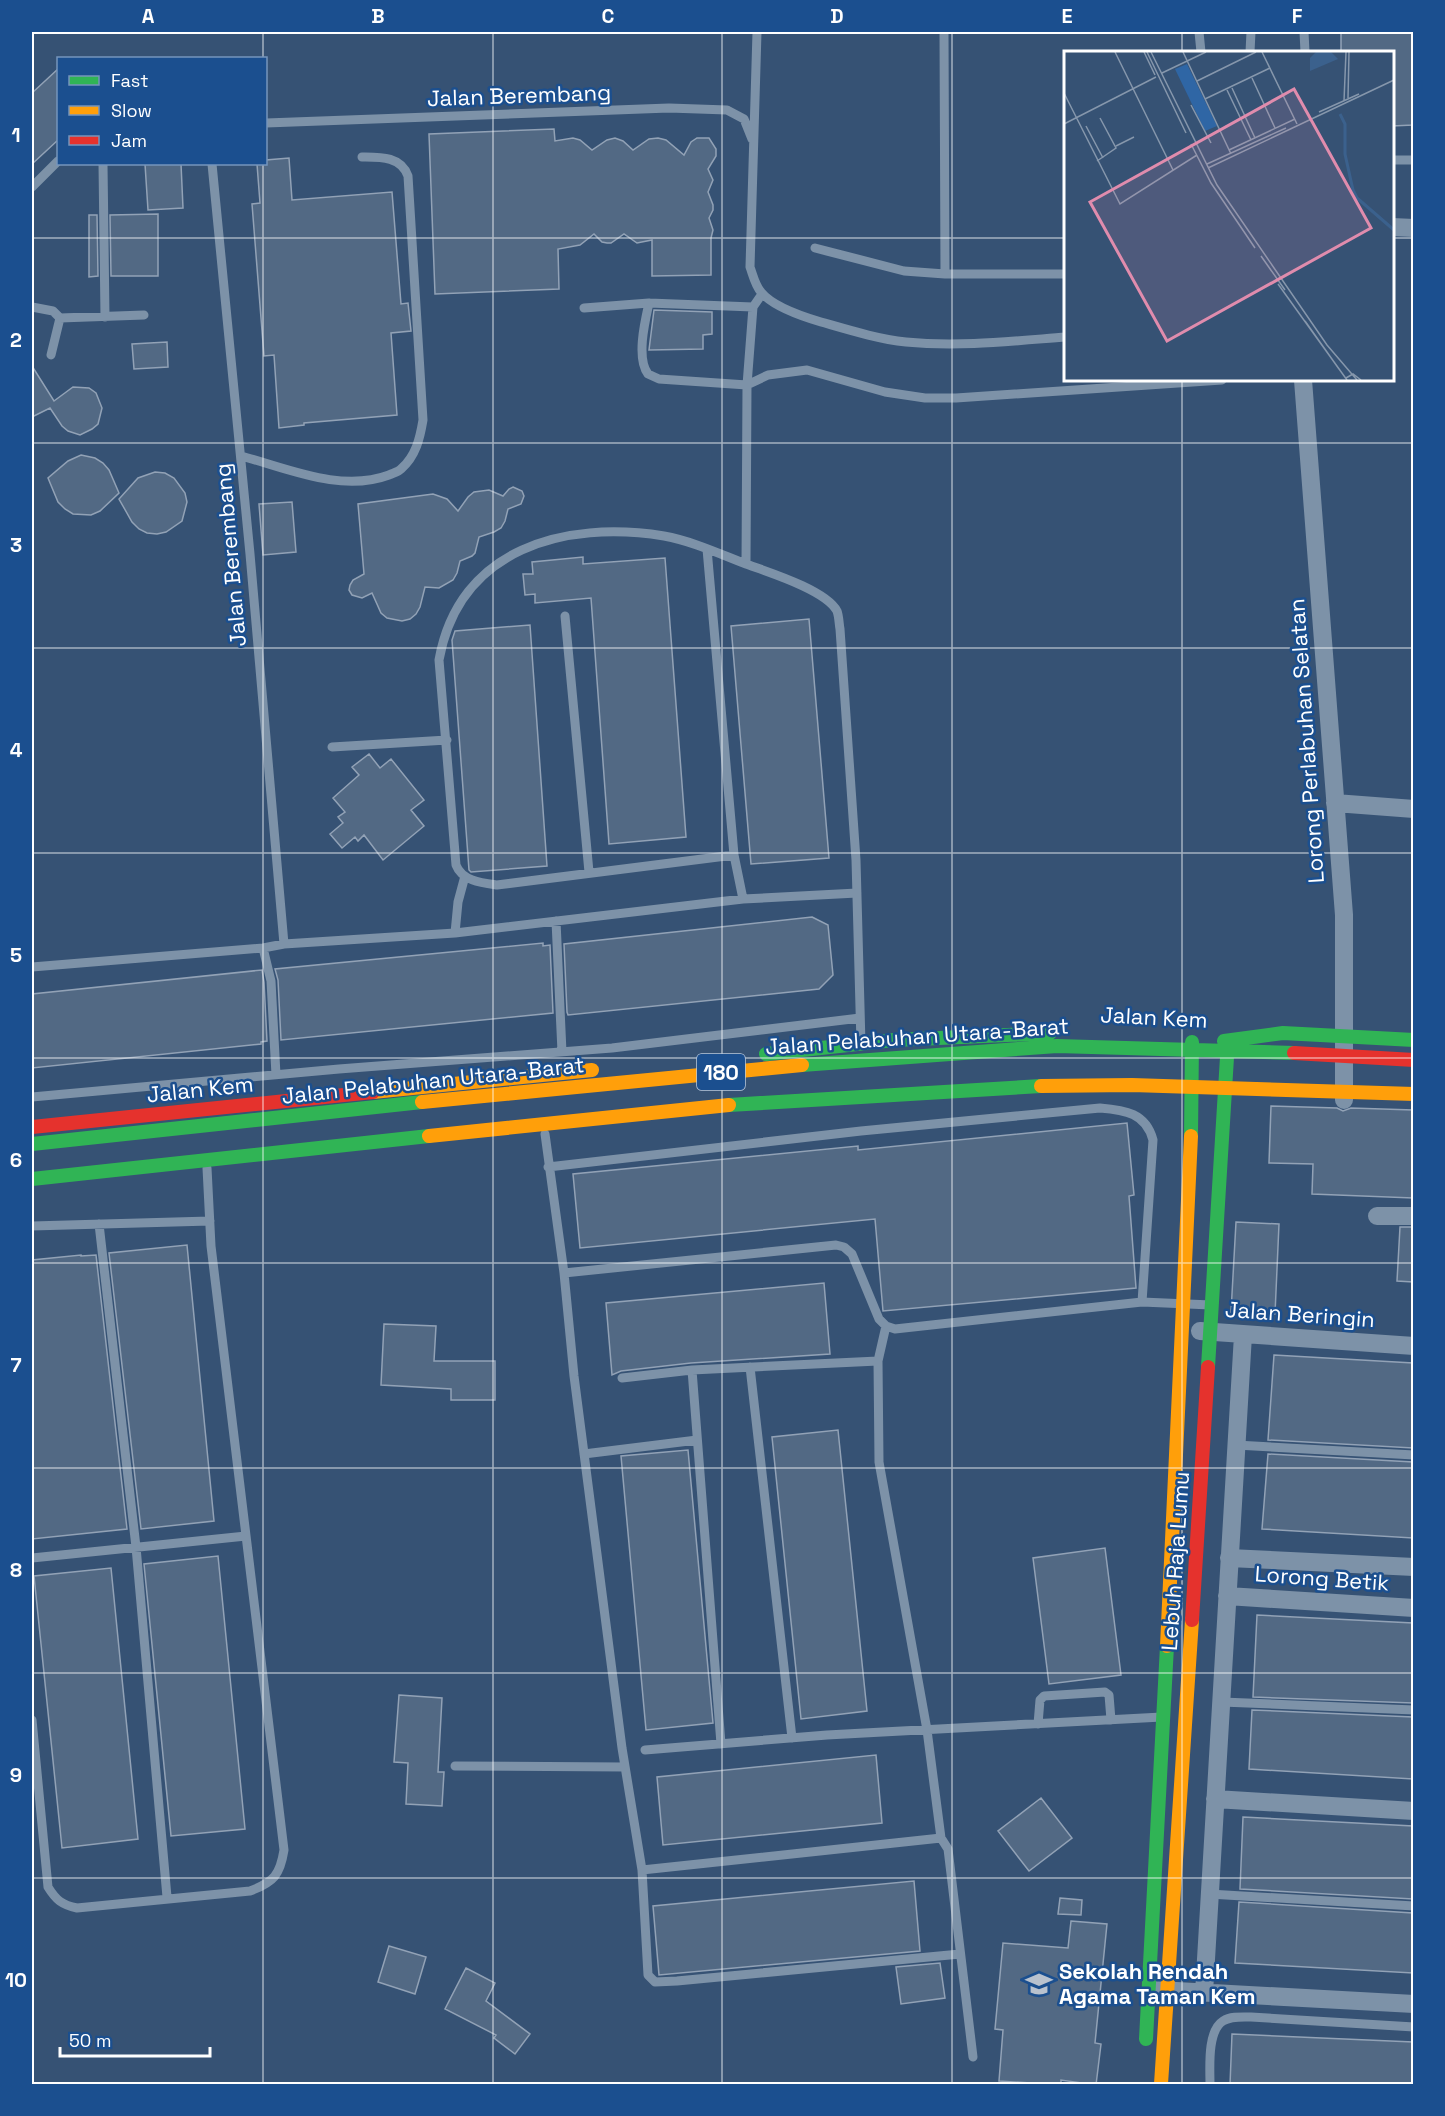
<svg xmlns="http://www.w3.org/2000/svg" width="1445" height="2116" viewBox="0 0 1445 2116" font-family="'Space Grotesk',sans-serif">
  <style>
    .building { fill: #526984; stroke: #92a2b6; stroke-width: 1.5 }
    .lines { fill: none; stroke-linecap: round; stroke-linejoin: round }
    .lane { stroke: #7d92a8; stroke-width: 9 }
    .street { stroke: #7d92a8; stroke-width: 18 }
    .fast { stroke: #30b455; stroke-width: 14 }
    .slow { stroke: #ff9f0a; stroke-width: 14 }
    .jam { stroke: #e5322d; stroke-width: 14 }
    .grid { fill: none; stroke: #fff; stroke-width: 1.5; stroke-opacity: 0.55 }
    .labels { text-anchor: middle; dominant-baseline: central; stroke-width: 5; stroke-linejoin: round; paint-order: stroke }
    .shield { fill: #1b4f8f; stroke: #bbcadd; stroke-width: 1.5 }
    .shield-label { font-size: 21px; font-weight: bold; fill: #fff }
    .street-label { font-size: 22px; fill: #fff; stroke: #1b4f8f }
    .poi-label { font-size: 22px; font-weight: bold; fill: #fff; stroke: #1b4f8f; text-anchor: start }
    .inset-river { fill: none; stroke: #3b618d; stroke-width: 3 }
    .inset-road { fill: none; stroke: #8697ac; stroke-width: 1.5 }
    .view { fill: #e08cad; fill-opacity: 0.15; stroke: #e08cad; stroke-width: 3 }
    .inset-edge { fill: none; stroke: #fff; stroke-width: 3 }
    .neatline { fill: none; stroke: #fff; stroke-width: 2 }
    .grid-label { font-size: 20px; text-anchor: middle; font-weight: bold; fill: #fff }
  </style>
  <rect width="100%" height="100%" fill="#365274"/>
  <path class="building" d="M1341,32H1413V125L1392,126V52H1341Z
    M58,69V140L32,164V93Z
    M554,129L555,141L573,138L580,140L592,150L607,140L615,138L623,141L633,150L649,139L658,138L666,140L684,155L691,142L697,138H709L716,149V156L708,169L713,180L708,192L713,205V210L709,218L713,230L711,238V275L652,276V240L637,243L624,234L611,243H607L602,242L594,234L580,245L558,249L559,289L435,294L429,134Z
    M289,158L292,200L392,192L401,304L408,303L411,331L391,333L397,415L304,423V425L279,428L274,355L264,356L252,204L260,203L257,164H266V160Z
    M145,164H181L183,208L148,210Z
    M158,214V276H111L110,215Z
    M89,215H97L98,276L89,277Z
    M654,310L712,312V334L703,335V349L649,350Z
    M167,342L168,367L134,369L132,344Z
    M32,366L54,401L73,387L89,388L96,393L102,408L98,424L92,429L80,435L68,431L62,426L50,408L32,417Z
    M81,455L95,458L103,463L109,470L119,493L100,511L91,515L73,514L65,509L58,502L48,478L68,461Z
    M155,472L165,473L174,478L185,493L187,502L182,521L166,532L157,534L147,533L139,529L132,522L119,499L138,478Z
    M513,487L522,491L524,496L521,504L508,509L505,521L501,528L494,532L479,537L475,553L472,556L460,561L457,573L453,580L439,588L425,587L420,607L416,614L410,619L402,621L387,618L381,613L372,593L362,598L352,595L349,590L350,585L353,580L364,574L358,504L433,494L447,499L458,511L468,497L474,492L489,490L503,496L509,489Z
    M292,502L296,552L263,555L259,504Z
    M583,557V564L665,558L686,837L609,844L591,598L535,603V594L525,595L523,574H533L532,562Z
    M809,619L829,858L751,864L731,626Z
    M530,625L547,866L471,872L469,870L452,640L455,631Z
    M369,754L380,768L391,759L424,800L411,810L424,826L383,860L364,835L358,841L355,837L342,848L330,834L343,823L338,817L345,812L333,798L359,775L352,767Z
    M812,917L828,925L833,975L819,989L568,1015L567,1012L564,944Z
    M543,943V946L550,945L553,1013L281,1040L278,980L275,969Z
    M262,970L264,982L267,1041L261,1042V1044L32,1068V994Z
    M1271,1106L1337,1108L1343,1111L1351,1108L1413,1110V1198L1312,1194L1313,1164L1269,1163Z
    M1127,1123L1134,1195L1129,1196L1136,1288L883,1311L875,1219L580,1248L573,1174L858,1146V1150Z
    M1236,1222L1279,1224L1275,1314L1231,1312Z
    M1400,1227H1413V1282L1397,1281Z
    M187,1245L214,1521L141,1529L109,1253Z
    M81,1255V1256L96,1255L127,1529L32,1539V1260Z
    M824,1283L830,1354L691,1363L621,1371L612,1375L606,1303Z
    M384,1324L436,1326L434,1361H495V1400H451V1389L381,1385Z
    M1274,1355L1413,1363V1448L1268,1440Z
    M838,1430L867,1711L801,1719L772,1437Z
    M688,1450L713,1723L646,1730L621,1456Z
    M1268,1454L1413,1462V1538L1262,1529Z
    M1105,1548L1121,1675L1049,1684L1033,1558Z
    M218,1556L245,1829L171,1836L144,1564Z
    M111,1568L138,1839L62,1848L34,1576Z
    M1257,1615L1413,1623V1703L1253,1697Z
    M399,1695L442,1698L438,1772H444L442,1806L406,1804L408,1763L394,1762Z
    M1252,1710L1413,1717V1779L1249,1769Z
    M876,1755L882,1823L663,1845L657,1777Z
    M1041,1798L1072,1838L1029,1871L998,1831Z
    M1243,1817L1413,1826V1899L1240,1889Z
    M914,1881L920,1951L659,1975L653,1906Z
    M1060,1898L1082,1900L1081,1915L1058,1914Z
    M1239,1902L1413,1913V1973L1235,1963Z
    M1071,1921L1107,1924L1095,2043L1101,2044L1096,2085L1061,2080V2085L999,2081L1003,2030L995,2029L1003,1943L1068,1948Z
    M389,1946L426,1957L415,1994L378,1982Z
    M940,1963L945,1998L901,2004L896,1967Z
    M466,1968L495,1983L486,2001L530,2034L515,2054L494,2038L496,2035L445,2009Z
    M1232,2034L1413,2042V2085H1230Z"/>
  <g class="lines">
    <path class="lane" d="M757,32L750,267C753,275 755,285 761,292C773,307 804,317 821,322C849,330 878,339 906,342C959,347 1013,341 1066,337
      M1199,32L1201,52
      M1304,32L1305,52
      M1250,52L1251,32
      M266,123L669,108L727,110L744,119L752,139
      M1392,160H1414
      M103,164L105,317
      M212,164L250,554L284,944
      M32,187L58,161
      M815,248L904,271L945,274L944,32
      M945,274H1066
      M762,294L753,307L747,385L746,564C768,572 826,590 837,611C839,616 839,624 840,629L856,860L861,1044
      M649,303C645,321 636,358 648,374L659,379L747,385L768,375L807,370L885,392L925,398H956L1222,380
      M32,307L53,311L60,318L51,355
      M584,308L649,303L753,307
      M60,318L144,315
      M241,456C287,468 341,493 389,475C393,473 398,472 401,469C416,456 420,438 423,420L408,176C401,156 380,157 362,157
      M707,549L734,855L743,899
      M565,616L589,872
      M332,747L447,740
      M734,855L497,885C482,883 462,881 456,865L439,660C459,548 565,520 664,536C692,541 720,554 746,564
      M556,921L562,1052
      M455,933L458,902L465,876
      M263,948L271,981L276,1075
      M32,967L263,948L284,944L455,933L743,899L857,893
      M32,1097L339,1069L612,1048L860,1018
      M545,1134L564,1273L836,1245L844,1247L852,1254L879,1319L886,1326L895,1329L1142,1302L1211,1305
      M548,1167L861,1131L1100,1108C1125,1110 1146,1113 1153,1140L1142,1302
      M99,1224L136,1547L167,1897
      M32,1226L210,1221
      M564,1273L574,1376L622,1748L642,1870L648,1975L655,1982L677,1981L960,1954
      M886,1326L878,1361L879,1462L927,1730L941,1838L948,1849L973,2057
      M750,1367L792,1738
      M692,1370L721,1744
      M622,1378L692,1370L878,1361
      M1236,1445L1414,1455
      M584,1454L697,1440
      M32,1558L246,1536
      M1222,1702L1414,1710
      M32,1720L48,1887C56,1900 62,1905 77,1908L250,1891C274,1882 280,1875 284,1850L211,1246L207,1168
      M1038,1724L1040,1700L1044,1696L1105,1692L1109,1695L1111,1720
      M645,1750L827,1735L1162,1717
      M455,1766L625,1767
      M642,1870L941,1838
      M1209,1894L1414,1906
      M1210,2084C1210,2068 1207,2031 1223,2021C1231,2016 1242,2017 1251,2017L1414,2027"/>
    <path class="street" d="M1392,227L1414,228
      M1303,380L1344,915V1100
      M1335,803L1414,809
      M1377,1216H1414
      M1200,1331L1414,1346
      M1229,1558L1414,1567
      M1227,1596L1414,1608
      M1215,1799L1414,1811
      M1158,1990L1414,2004
      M1204,1993L1243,1335"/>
    <path class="fast" d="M1224,1041L1283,1033L1414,1040
      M766,1054L894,1040L1050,1033
      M802,1065L1057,1046L1294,1053
      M729,1105L1041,1086
      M1191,1136L1192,1042
      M32,1144L422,1102
      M32,1179L429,1136
      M1208,1367L1228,1041
      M1146,2039L1167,1646"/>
    <path class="slow" d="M1041,1086L1132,1085L1414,1094
      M373,1092L592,1070
      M422,1102L802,1065
      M429,1136L729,1105
      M1167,1646L1191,1136
      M1161,2084L1192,1620"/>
    <path class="jam" d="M1294,1053L1414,1060
      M32,1127L373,1092
      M1192,1620L1208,1367"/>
  </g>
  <path class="grid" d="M263,32V58M493,32V2084M722,32V2084M952,32V2084M1182,32V52M263,164V2084M32,238H1066M1392,238H1414M1182,380V2084M32,443H1414M32,648H1414M32,853H1414M32,1058H1414M32,1263H1414M32,1468H1414M32,1673H1414M32,1878H1414"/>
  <defs>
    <symbol id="school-bare" viewBox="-9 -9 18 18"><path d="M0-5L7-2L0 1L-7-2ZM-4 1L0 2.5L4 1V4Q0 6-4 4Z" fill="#b9c2ce" stroke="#1b4f8f" stroke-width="2.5" paint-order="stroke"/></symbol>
  </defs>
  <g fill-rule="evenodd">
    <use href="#school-bare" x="1020" y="1965" width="38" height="38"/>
  </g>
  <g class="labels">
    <rect class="shield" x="697" y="1054" width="48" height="36" rx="4.5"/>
    <g class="shield-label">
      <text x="721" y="1072">180</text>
    </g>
    <g class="street-label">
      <text transform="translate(519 95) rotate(-2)">Jalan Berembang</text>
      <text transform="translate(230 555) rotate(-95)">Jalan Berembang</text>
      <text transform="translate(1306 741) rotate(-94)">Lorong Perlabuhan Selatan</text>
      <text transform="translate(1154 1017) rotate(3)">Jalan Kem</text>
      <text transform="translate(917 1036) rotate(-4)">Jalan Pelabuhan Utara-Barat</text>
      <text transform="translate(433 1080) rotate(-6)">Jalan Pelabuhan Utara-Barat</text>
      <text transform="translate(200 1089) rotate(-6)">Jalan Kem</text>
      <text transform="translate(1300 1314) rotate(4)">Jalan Beringin</text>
      <text transform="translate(1175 1561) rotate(-86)">Lebuh Raja Lumu</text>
      <text transform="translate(1322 1578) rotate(4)">Lorong Betik</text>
    </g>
    <g class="poi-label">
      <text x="1059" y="1971">Sekolah Rendah<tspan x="1059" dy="25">Agama Taman Kem</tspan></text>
    </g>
  </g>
  <g transform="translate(1064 51)">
    <rect width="330" height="330" fill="#365274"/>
    <path d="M123,13L153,75L141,80L111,18Z" fill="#2f66a5"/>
    <path d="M252,1H267L274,8L246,20V7Z" fill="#3b618d"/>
    <path class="inset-river" d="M276,63L281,73V103L289,139L293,147L330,179"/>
    <path class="inset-road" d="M51,1L109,119M80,1L91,24M83,1L122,82M87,1L153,134L263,294L293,329M119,1L167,103M198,1L233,73M98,22L142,1M188,27L211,77M133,30L192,1M168,37L191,87M163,39L187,89M0,42L56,153L133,104M284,47L285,1M141,48L206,17M280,50L282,1M127,54L147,92M255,61L295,43M0,73L92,26M22,75L39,107M127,93L147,132L191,197M52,95L70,86M165,99L231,68M33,110L52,97L36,67M143,113L222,77M144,117L330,29M197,205L221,239M214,233L283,329M241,270L275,318M282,327L289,323L297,329"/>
    <path class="view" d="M230,38L307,177L103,290L26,151Z"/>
    <rect width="330" height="330" class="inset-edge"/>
  </g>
  <rect width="1445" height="2116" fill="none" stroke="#1b4f8f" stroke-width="66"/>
  <rect x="57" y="57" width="210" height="108" fill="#1b4f8f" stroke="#7695bc" stroke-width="1.5"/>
  <rect x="69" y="76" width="30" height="9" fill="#30b455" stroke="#7695bc" stroke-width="1.5"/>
  <text x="111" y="87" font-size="18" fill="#ffffff">Fast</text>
  <rect x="69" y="106" width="30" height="9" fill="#ff9f0a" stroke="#7695bc" stroke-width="1.5"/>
  <text x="111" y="117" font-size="18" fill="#ffffff">Slow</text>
  <rect x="69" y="136" width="30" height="9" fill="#e5322d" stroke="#7695bc" stroke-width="1.5"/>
  <text x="111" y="147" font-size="18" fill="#ffffff">Jam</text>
  <path d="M60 2047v9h150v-9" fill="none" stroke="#ffffff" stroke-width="3"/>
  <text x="69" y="2047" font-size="18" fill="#ffffff" stroke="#1b4f8f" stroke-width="4.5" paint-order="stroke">50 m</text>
  <rect x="33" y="33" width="1379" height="2050" class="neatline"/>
  <g class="grid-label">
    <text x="148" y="23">A</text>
    <text x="378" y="23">B</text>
    <text x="608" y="23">C</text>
    <text x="837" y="23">D</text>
    <text x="1067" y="23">E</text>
    <text x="1297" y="23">F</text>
    <text x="16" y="142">1</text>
    <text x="16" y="347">2</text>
    <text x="16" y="552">3</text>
    <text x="16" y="757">4</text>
    <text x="16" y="962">5</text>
    <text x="16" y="1167">6</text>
    <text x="16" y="1372">7</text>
    <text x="16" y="1577">8</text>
    <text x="16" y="1782">9</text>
    <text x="16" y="1987">10</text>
  </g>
</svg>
